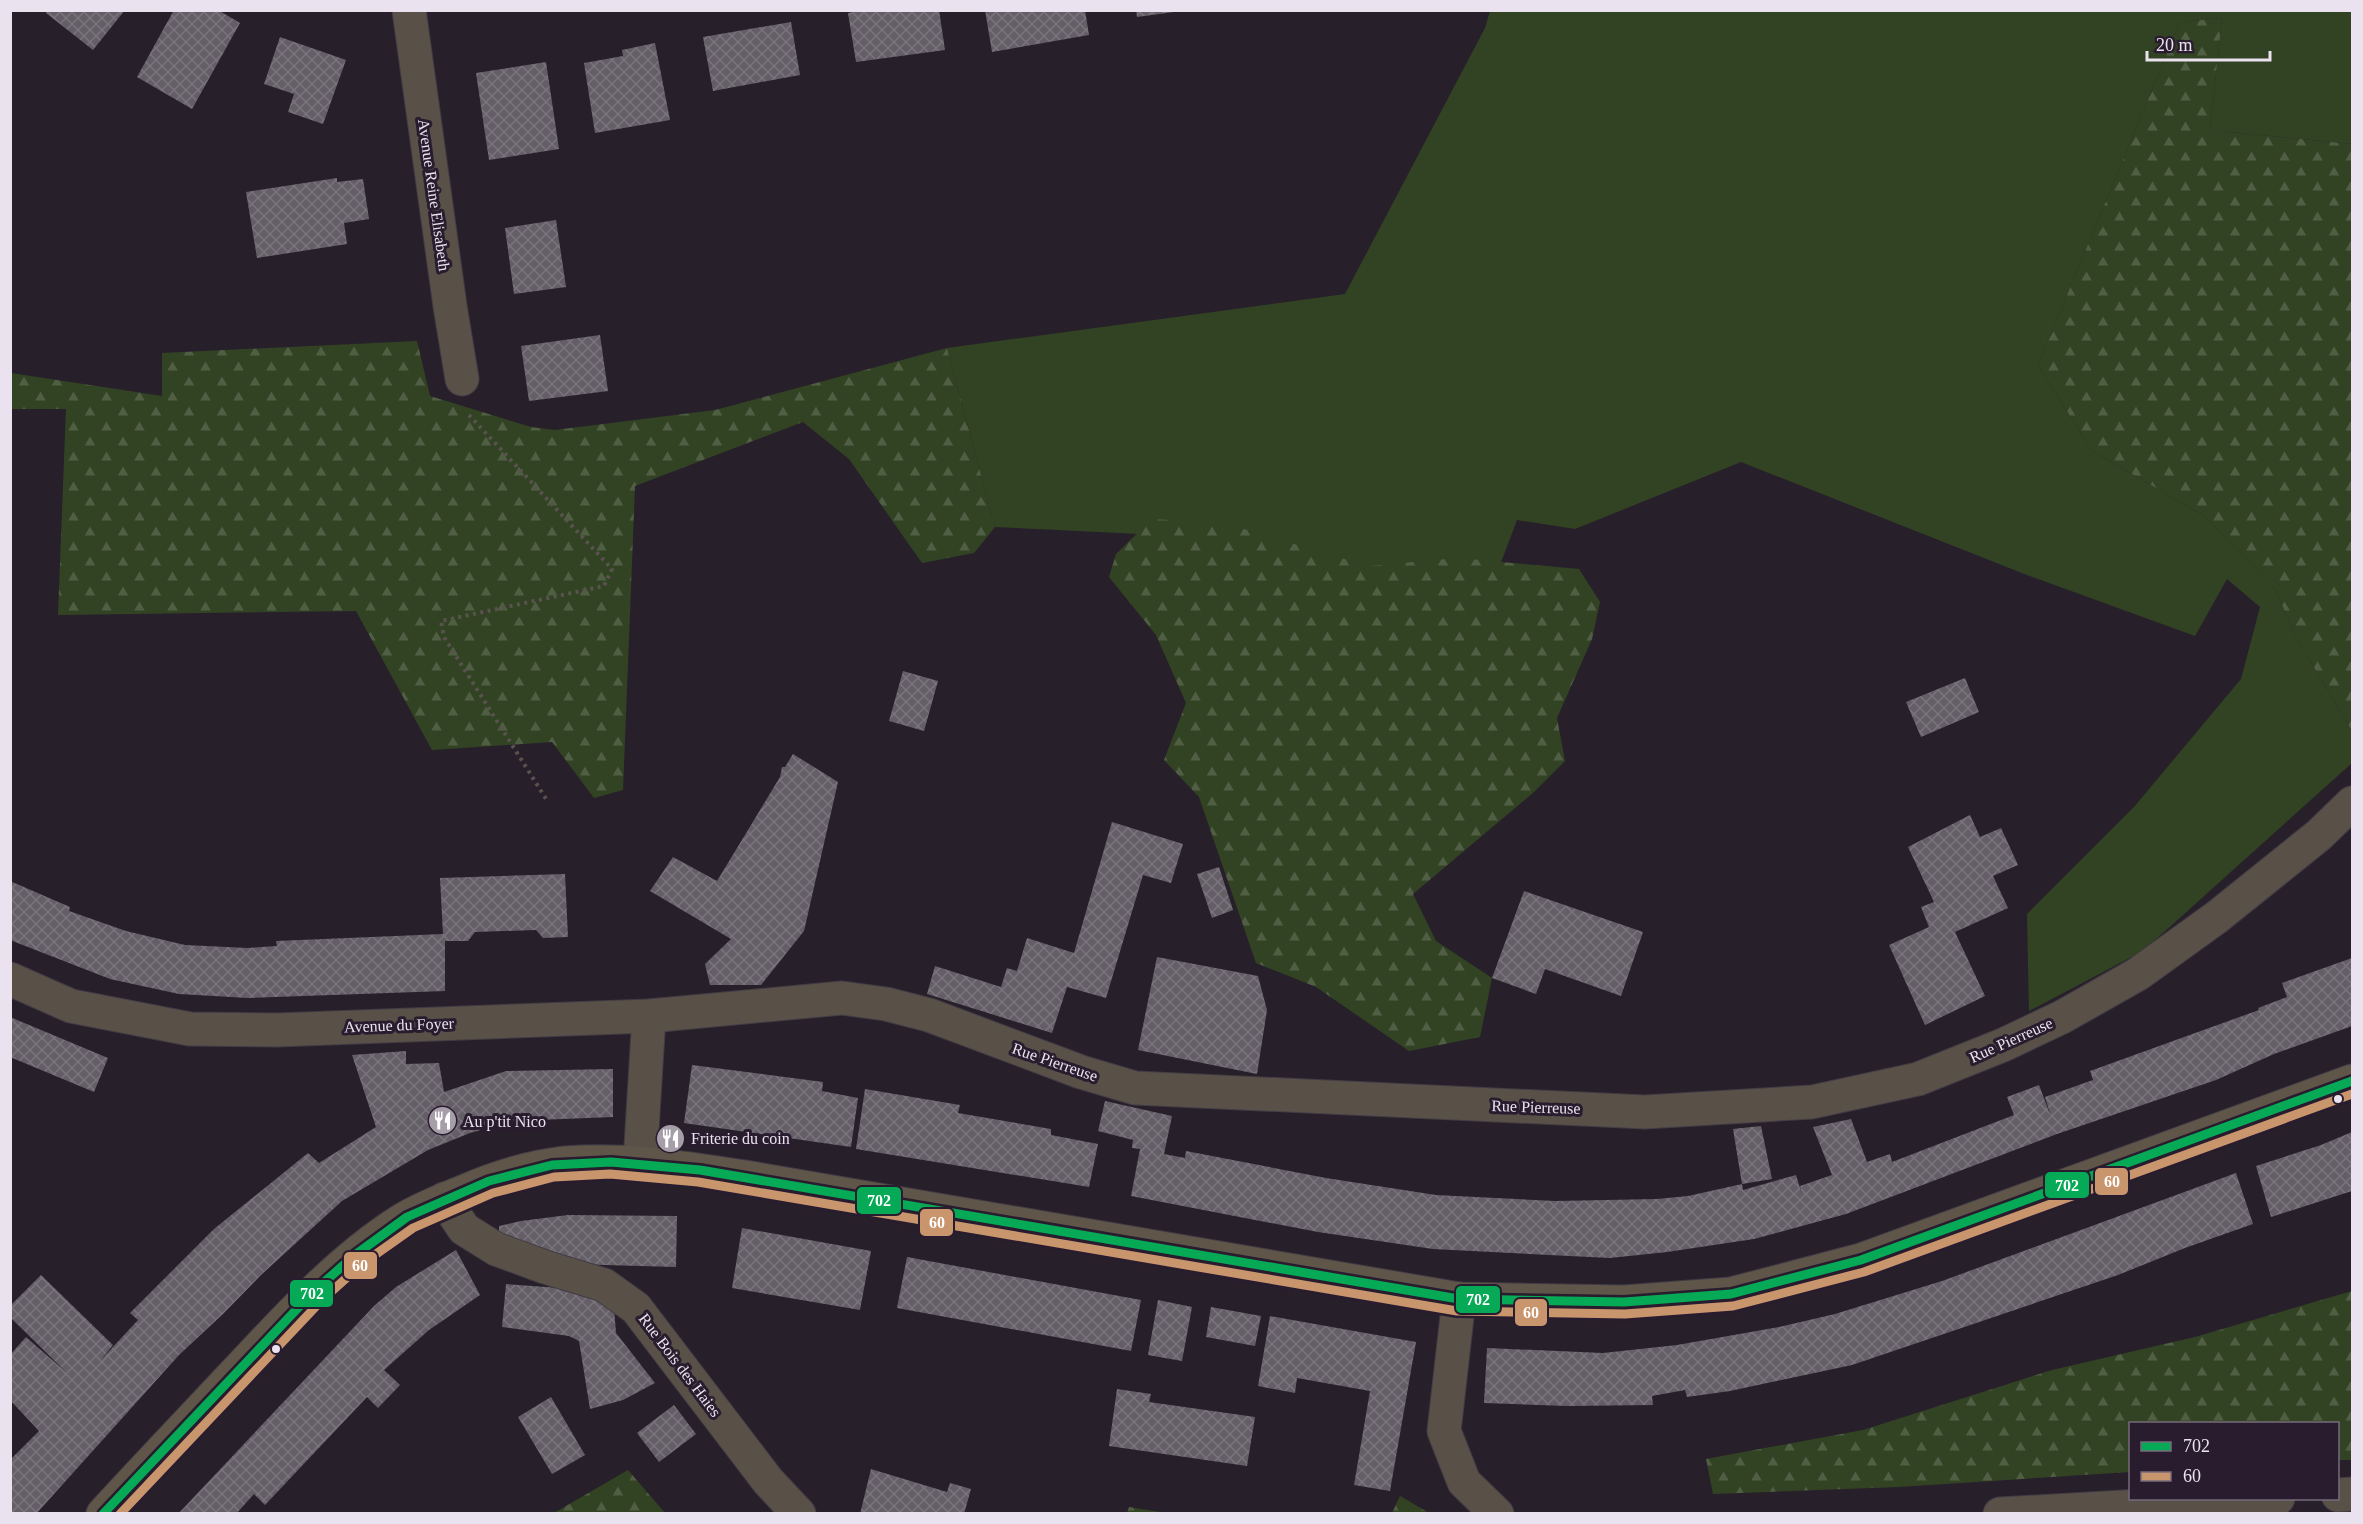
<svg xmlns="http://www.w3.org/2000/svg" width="2363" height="1524" viewBox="0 0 2363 1524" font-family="'Times New Roman',serif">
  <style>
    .green { fill: #324323 }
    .forest { fill: url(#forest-firs) }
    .building { fill: url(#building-cross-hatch) }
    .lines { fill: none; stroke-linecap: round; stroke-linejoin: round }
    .minor-casing { stroke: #413c45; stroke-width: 35 }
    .secondary-casing { stroke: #413c45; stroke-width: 35 }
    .path { stroke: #59524e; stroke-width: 4; stroke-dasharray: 3 4.5; stroke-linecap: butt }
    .minor { stroke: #595048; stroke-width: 33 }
    .secondary { stroke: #5f5649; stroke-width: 33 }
    .bus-1-casing { stroke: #281c2e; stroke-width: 14 }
    .bus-2-casing { stroke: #281c2e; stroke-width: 14 }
    .bus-1 { stroke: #06aa56; stroke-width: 9 }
    .bus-2 { stroke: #c9956d; stroke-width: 9 }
    .bus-dot { fill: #eae2ee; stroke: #281c2e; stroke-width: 2 }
    .labels { text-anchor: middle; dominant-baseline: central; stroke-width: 6; stroke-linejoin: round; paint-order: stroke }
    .street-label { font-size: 16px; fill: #eae2ee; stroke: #281c2e }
    .poi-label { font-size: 16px; fill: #eae2ee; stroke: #281c2e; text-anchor: start }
    .line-badge { stroke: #281c2e; stroke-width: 2 }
    .badge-label { font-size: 16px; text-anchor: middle; font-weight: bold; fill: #fff }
  </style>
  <defs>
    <pattern id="forest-firs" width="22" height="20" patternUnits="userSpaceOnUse" patternTransform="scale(1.5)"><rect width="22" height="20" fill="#324323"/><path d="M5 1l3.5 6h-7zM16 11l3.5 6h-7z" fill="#505e43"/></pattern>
    <pattern id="building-cross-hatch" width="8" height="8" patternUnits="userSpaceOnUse" patternTransform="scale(1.5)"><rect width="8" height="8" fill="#645e67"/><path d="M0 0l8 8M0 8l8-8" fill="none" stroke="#7a757d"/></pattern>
  </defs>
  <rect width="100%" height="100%" fill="#27202a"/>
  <path class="green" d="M1490,11H2352V144L2210,130L2222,18L2180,22L2038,365L2092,451L2204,516L2276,590L2294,634L2352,731V763L2143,951L2029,1011L2027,914L2134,807L2241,679L2260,607L2227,579L2195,636L2027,575L1741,462L1575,529L1517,520L1448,703L1221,538L995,527L947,348L1345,294L1485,28Z"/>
  <path class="forest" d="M2222,18L2210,130L2352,144V731L2294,634L2276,590L2204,516L2092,451L2038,365L2180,22Z
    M417,341L430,396L531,427L555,430L715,410L947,348L995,527L974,553L922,563L849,459L803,422L635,486L623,790L594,798L552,742L432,750L356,611L58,615L66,409H11V373L162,396V353Z
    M1152,519L1224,523L1368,566L1458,558L1579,569L1600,602L1592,639L1557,718L1565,761L1534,792L1413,894L1436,941L1492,978L1480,1037L1409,1051L1316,987L1256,963L1199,797L1164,760L1186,703L1156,635L1109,577L1116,554Z
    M2352,1291V1460H2338V1424H2130V1472L1898,1487L1713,1494L1706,1459L1863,1430L2052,1370L2195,1337Z
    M628,1470L665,1513H554Z
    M1400,1496L1429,1513H1392Z
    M1129,1507L1166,1513H1127Z"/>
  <path class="building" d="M48,10H125L93,50L46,13Z
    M174,10H218L240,23L192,109L137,77Z
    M864,10H939L945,50L856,62L848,13Z
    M985,10H1085L1089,35L992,52Z
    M1136,10H1174V12L1137,17Z
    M791,22L800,75L713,91L703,37Z
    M280,37L346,60L323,124L288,112L294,94L264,84Z
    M655,43L670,120L595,133L584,63L623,56L622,50Z
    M546,62L559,149L489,160L476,73Z
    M337,178V182L363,179L369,219L344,223L347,244L257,258L246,192Z
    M556,220L566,287L514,294L505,228Z
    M600,335L608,391L529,401L521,346Z
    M903,671L938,681L924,731L889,721Z
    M1965,678L1979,712L1921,737L1906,702Z
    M793,754L838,782L804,931L761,985H710L705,964L731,939L650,891L673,857L717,881L780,777L782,767H785Z
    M1970,815L1980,837L2001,828L2018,865L1993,876L2008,908L1955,932L1985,996L1925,1025L1889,945L1929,927L1921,907L1934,902L1908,847Z
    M1112,822L1183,844L1171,883L1143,875L1106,998L1067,987L1052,1033L927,994L935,966L1001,987L1007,968L1017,971L1027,938L1074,953Z
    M1219,867L1233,910L1212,918L1197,874Z
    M565,874L568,937L543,938L536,930L475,932L468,941H445V991L248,998L179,994L110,979L10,940V881L70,907L69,911L126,931L185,945L247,948L277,946L276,941L443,934L440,878Z
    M1524,891L1643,932L1621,996L1545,969L1536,994L1492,978Z
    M1157,957L1258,976L1267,1010L1257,1074L1138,1050Z
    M2352,958V1026L2274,1054L2216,1080L2057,1134L1846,1214L1754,1239L1667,1252L1610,1258L1433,1249L1318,1232L1131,1196L1140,1149L1132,1148L1133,1140L1098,1131L1105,1101L1172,1116L1164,1154L1185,1158L1186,1151L1326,1178L1436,1195L1555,1201L1657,1199L1688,1196L1742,1184L1743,1190L1796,1175L1802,1194L1800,1186L1832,1175L1813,1127L1851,1119L1867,1162L1890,1154L1892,1162L2014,1115L2007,1097L2039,1085L2051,1117L2045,1097L2093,1080L2090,1071L2259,1010L2258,1008L2287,997L2282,983Z
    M10,1017L108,1058L94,1092L10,1057Z
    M406,1051V1064L439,1063L444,1092L506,1071L613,1069V1117L512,1121L470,1133L428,1150L342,1201L261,1275L223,1314L179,1355L36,1514H10V1460L39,1431L10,1400V1355L26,1337L67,1373L10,1317V1306L41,1275L113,1345L100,1361L138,1320L130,1313L214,1229L308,1153L319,1163L376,1127L352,1055Z
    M692,1065L823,1082L822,1091L858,1098L851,1147L684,1123Z
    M865,1089L960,1105L958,1113L1051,1129V1135L1098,1144L1089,1187L856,1149Z
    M1761,1126L1772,1179L1742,1184L1733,1129Z
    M2352,1132V1191L2271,1217L2256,1166L2321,1145Z
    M2236,1173L2253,1224L2185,1248L2118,1275L1852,1365L1730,1391L1687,1397L1685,1390L1652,1396L1653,1405L1568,1406L1484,1403L1487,1348L1603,1353L1677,1345L1779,1327L1835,1314L1942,1281Z
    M568,1215L677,1216L676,1267L569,1264L499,1239V1226L521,1221Z
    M742,1228L871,1251L860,1310L732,1288Z
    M456,1250L480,1295L429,1330L384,1370L400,1385L378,1408L367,1397L265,1505L254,1494L236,1514H178L374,1306L396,1287Z
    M907,1257L1141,1300L1131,1351L897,1308Z
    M506,1284L574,1289L614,1308L616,1333L655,1383L623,1400L590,1409L579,1341L569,1336L502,1327Z
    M1158,1300L1192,1307L1182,1361L1148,1355Z
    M1211,1307L1261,1316L1255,1346L1206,1337Z
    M1270,1316L1416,1342L1390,1491L1354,1485L1370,1391L1297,1378L1295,1393L1258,1386Z
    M1117,1389L1151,1394L1149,1402L1255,1417L1247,1466L1109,1446Z
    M551,1397L585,1455L552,1474L518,1417Z
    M674,1405L696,1434L659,1462L637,1433Z
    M871,1469L947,1492L950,1483L971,1489L964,1514H860Z"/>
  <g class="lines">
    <defs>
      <path id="minor" d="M409,10L450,306L462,379
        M10,979L71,1006L190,1029L277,1030L649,1016L640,1162
        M649,1016L842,998L886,1004L929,1015L1081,1072L1135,1088L1645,1112L1812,1102L1918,1079L2003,1045L2062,1017L2138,974L2217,917L2319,835L2352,803
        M444,1199L464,1229L496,1249L545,1267L604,1285L636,1308L768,1481L799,1514
        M1459,1299L1444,1431L1464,1482L1497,1514
        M2338,1495L2352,1494
        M2000,1514L2278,1498"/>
      <path id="secondary" d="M103,1514C147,1466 192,1419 236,1372C287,1318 337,1262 399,1222C419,1209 443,1200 465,1191C497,1177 531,1167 565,1163C627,1158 684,1168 745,1177L1459,1299L1624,1302L1731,1294L1861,1260L2352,1081"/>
    </defs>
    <use href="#minor" class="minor-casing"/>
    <use href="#secondary" class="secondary-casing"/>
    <path class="path" d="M469,415L612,569L604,586L441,621L444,637L548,802"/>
    <use href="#minor" class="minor"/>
    <use href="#secondary" class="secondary"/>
    <defs>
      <path id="bus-1" d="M103,1514L313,1292L355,1255L407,1217L489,1181L552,1165L611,1162L700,1170L1459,1299L1624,1302L1731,1294L1861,1260L2352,1081"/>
      <path id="bus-2" d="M120,1514L322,1300L362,1264L413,1228L493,1193L554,1177L610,1174L698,1182L1457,1311L1625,1314L1733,1306L1864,1272L2352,1094"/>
    </defs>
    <use href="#bus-1" class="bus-1-casing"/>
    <use href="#bus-2" class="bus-2-casing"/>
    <use href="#bus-1" class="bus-1"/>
    <use href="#bus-2" class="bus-2"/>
  </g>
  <defs>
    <symbol id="restaurant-disc" viewBox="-11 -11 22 22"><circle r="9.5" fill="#a69ea9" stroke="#281c2e"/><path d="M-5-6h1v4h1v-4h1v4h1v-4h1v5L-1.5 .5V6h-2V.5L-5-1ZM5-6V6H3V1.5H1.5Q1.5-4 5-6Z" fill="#fff"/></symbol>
  </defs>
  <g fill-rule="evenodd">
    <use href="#restaurant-disc" x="426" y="1104" width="33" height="33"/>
    <use href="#restaurant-disc" x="654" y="1122" width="33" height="33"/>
  </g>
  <g class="bus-dot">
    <circle cx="2338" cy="1099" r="5"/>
    <circle cx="276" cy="1349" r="5"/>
  </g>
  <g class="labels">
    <g class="street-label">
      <text transform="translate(434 195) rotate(82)">Avenue Reine Elisabeth</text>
      <text transform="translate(399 1025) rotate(-2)">Avenue du Foyer</text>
      <text transform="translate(2011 1040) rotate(-24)">Rue Pierreuse</text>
      <text transform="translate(1055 1062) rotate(19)">Rue Pierreuse</text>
      <text transform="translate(1536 1107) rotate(2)">Rue Pierreuse</text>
      <text transform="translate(680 1365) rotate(53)">Rue Bois des Haies</text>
    </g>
    <g class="poi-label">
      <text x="463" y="1121">Au p'tit Nico</text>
      <text x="691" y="1138">Friterie du coin</text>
    </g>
  </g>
  <g class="line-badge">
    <rect x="2094" y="1167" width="35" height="29" rx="6" fill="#c9956d"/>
    <rect x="2044" y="1171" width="46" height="28" rx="6" fill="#06aa56"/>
    <rect x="856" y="1186" width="46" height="29" rx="6" fill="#06aa56"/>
    <rect x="919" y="1208" width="35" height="29" rx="6" fill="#c9956d"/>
    <rect x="343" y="1251" width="35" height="29" rx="6" fill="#c9956d"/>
    <rect x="289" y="1279" width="45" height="29" rx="6" fill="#06aa56"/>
    <rect x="1455" y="1285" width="46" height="29" rx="6" fill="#06aa56"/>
    <rect x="1514" y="1298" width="34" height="29" rx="6" fill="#c9956d"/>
  </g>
  <g class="badge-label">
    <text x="2112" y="1187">60</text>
    <text x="2067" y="1191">702</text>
    <text x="879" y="1206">702</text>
    <text x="937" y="1228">60</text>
    <text x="360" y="1271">60</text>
    <text x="312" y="1299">702</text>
    <text x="1478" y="1305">702</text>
    <text x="1531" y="1318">60</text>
  </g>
  <rect width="2363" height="1524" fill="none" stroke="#eae2ee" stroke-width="24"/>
  <rect x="2129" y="1422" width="210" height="78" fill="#281c2e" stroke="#766b7b" stroke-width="1.5"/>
  <rect x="2141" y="1442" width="30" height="9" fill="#06aa56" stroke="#766b7b" stroke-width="1.5"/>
  <text x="2183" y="1452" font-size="18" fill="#eae2ee">702</text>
  <rect x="2141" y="1472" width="30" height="9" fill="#c9956d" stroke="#766b7b" stroke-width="1.5"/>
  <text x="2183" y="1482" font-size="18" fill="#eae2ee">60</text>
  <path d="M2147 51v9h123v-9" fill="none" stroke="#eae2ee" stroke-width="3"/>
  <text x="2156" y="51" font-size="18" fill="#eae2ee" stroke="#281c2e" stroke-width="4.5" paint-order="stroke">20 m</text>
</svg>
